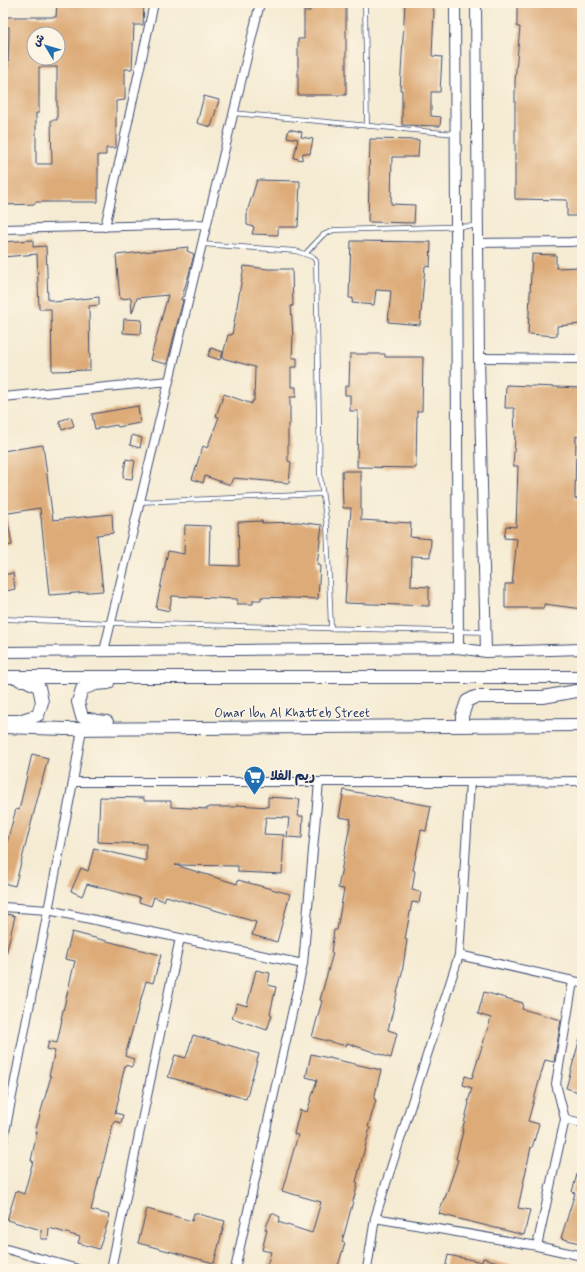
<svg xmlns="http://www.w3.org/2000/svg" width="585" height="1272" viewBox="0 0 585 1272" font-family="Mynerve,'Playpen Sans Arabic',sans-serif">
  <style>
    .building { fill: #ddab78; fill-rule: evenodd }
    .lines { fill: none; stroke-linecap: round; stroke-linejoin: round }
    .service-casing { stroke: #3c4b70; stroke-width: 5.5 }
    .minor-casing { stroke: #3c4b70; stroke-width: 10 }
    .tertiary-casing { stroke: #3c4b70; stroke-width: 12 }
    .primary-casing { stroke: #3c4b70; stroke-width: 14 }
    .service { stroke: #fff; stroke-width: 4 }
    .minor { stroke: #fff; stroke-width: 8 }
    .tertiary { stroke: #fff; stroke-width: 10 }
    .primary { stroke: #fff; stroke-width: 12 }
    .labels { text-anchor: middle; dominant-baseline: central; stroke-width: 3; stroke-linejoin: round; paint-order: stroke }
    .street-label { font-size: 13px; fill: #1b2f5e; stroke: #fcf5e5 }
    .poi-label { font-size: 13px; font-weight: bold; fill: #1b2f5e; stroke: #fcf5e5; text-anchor: start }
  </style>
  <rect width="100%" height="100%" fill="#fcf5e5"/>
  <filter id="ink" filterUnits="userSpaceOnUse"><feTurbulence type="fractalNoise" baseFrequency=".025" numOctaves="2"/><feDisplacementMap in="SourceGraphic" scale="8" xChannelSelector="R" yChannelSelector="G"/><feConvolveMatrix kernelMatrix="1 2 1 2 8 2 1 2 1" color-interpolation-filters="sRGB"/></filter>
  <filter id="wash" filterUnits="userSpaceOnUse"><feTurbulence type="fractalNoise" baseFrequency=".012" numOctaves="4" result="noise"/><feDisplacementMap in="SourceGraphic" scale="16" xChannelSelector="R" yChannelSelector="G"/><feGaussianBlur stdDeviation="0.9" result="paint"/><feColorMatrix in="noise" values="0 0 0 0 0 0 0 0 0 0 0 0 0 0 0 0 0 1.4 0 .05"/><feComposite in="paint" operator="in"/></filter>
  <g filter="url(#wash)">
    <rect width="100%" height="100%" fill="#f5ebd3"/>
    <g id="blocks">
      <path class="building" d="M57,3H144L143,25H134L132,69H125V100L116,101V148H106V155H98V202H35V204L3,205V76H8L9,27H3V17H56ZM34,34H58V58H34ZM39,67H57V120H51L52,164H36V113H39Z
        M310,3H346V95H298V39H304V11H310Z
        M405,3H433V10H434L432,56L442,57L440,92H431V116L441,117L440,126L402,125V90H400Z
        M517,3H582V216H567V200L515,199V81L520,27H517Z
        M204,96L219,100L211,127L197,123Z
        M289,129L302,132L301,137L313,139L310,154L303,153L302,160L294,158L298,139L287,137Z
        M370,139L419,140L418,157H392L391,204L415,205L414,223L368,222Z
        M257,180L300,181L298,227H278V235L252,234L254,227L247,225V212Z
        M33,240V247L46,246L48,300H53L54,302L99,297V305L89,306L90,370L52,371L51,309H39L37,254L3,257V242Z
        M351,241L431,242L430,267L425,266L420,325L388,322L391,291L376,290L374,305L352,303L353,298H349Z
        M188,247L187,251L194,254L189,274L181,300H183L167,364L150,360L168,295L137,298L132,313L131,298L120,299L116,255Z
        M532,254L556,255V268L582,267V324L557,326V336L528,334Z
        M244,266L268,269H292L293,306H291L293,336L292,358H297V367H291V387H296V397H290V424H288V461L291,462L289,483L233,478L230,485L205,476L203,483L192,479L203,446L207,448L219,417L216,416L224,394L252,404V401H254L255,367L222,358L228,335H232Z
        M124,319L142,320L141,334L123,333Z
        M211,348L223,352L220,360L208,356Z
        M350,354H385V357H423L422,411H417L416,468L357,467L358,411H350V395H345V386H349Z
        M506,385L582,388V437L576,436L575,499L582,498L580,586H582V609L544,604V608H505V584H512L517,539L504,538L506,526L516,527L518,466H513L515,439L514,408H505Z
        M138,406L140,423L118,427L117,425L95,429L92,414Z
        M71,417L74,426L62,430L59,421Z
        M132,435L142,438L140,448L130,445Z
        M43,445L53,520L112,514L113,533L97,535L103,591L49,595L40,508L3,514V451Z
        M126,459L135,461L132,479L123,478Z
        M342,471H361V520L411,523L410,537L431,539L430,557L412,556L411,586L429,587V606L345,603L351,508H343Z
        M7,516L12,545L3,546V517Z
        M262,521V523L298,522L322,525L317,565L320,566L318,599L261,597V600H253V604H237V599L172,596L169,611L156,608L168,551L184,554L185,525L210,526L209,565L239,566L238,522Z
        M13,573L15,589L6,591L3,575Z
        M32,754L48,758L15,886L3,883V857L16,809L19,810Z
        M344,790L431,806L426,831L421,830L413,870L415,871L412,890L421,892L419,903L412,902L405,939L407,940L402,973L388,1030L397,1033L391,1058L347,1043L346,1046L312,1037L322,1001L320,1000L333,953H331L334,930H337L344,889L338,888L351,819L339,817Z
        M100,797L144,798V801H171V807L208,809V807H236L237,805L268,807V797L300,799L298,816H303L302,838L287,837L289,818L266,817L264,834L284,835L282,874L238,872V866L175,865L237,884L238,880L290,894L277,942L252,935L256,922L166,896L164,901L154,897L151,906L139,902L140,898L87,884L82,896L71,891L81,868L88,871L94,848L146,861V844L98,842Z
        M3,913L15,916L6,954H3Z
        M72,932L161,955L153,983L146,981L125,1056L134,1059L132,1067L125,1065L118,1097H119L115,1113L123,1115L121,1123L114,1121L91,1210L110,1215L99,1249L78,1243L80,1237L49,1228L48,1239H41V1230L7,1220L16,1191L24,1194L33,1161H31L37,1132H35L51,1076H49L55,1051L47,1049L49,1041L57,1043L62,1019H61L75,961L65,959Z
        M256,970L270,973L268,985L276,987L270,1014L272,1015L267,1030L232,1018L237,1003L247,1006Z
        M484,992L523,1003L522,1009L561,1020L554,1062L545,1060L528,1121L539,1124L532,1148L531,1147L518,1208L530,1210L524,1235L439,1214L444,1198H445L458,1160L456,1159L463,1131H462L469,1103L468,1102L472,1088L463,1085L465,1076L472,1078L491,1018L478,1014Z
        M193,1035L259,1054L246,1099L168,1077L175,1055L186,1058Z
        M580,1038H582V1093L566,1088Z
        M311,1054L381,1070L374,1099L376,1100L368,1127L370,1128L356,1182L358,1183L342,1242L345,1243L337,1269H266L271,1252L262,1250L267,1230L265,1229L272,1213L280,1217L278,1222L312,1233L321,1202L282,1191L298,1135L294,1134L300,1110L307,1112L317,1080L306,1077Z
        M580,1164H582V1244L561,1238L575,1193L572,1192Z
        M147,1209L192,1221L194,1213L225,1221L214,1263L138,1243Z
        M448,1255L482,1262L483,1258L513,1266V1269H445Z"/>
    </g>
  </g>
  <g filter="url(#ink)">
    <use href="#blocks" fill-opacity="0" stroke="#3c4b70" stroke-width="1"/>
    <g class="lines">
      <defs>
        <path id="service" d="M365,3L367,126
          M233,113L455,134
          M202,244L296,251L313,257L316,261L320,475L327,526L331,629
          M306,253L323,235L334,230L477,226
          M140,502L322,494
          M3,619L111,623L485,632"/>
        <path id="minor" d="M105,227L154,3
          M3,229L207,224
          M478,243L570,242L582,241
          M479,358L582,359
          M3,397L169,381
          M104,651L260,3
          M73,782H470
          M3,907L48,910L303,964
          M459,955L470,782L582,781
          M565,1119L556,1084L573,981
          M3,1142L73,782L82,729
          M375,1218L537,1246L565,1119L582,1123
          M537,1246L582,1256
          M3,1248L78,1269
          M111,1269L180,938
          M235,1269L303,964L319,782
          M367,1269L375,1218L459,955L582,983"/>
        <path id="tertiary" d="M455,3L458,648
          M476,3L479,358L486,652
          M3,652L458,648L486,652L582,649"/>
        <path id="primary" d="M3,677H582
          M8,721H19L38,715L42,702L39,687L25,680H20
          M107,722L97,721L82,717L78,702L82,689L96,684L108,683
          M462,726V716L467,701L475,697H543L582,690
          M3,727L65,729L582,725"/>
      </defs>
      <use href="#service" class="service-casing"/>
      <use href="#minor" class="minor-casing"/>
      <use href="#tertiary" class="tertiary-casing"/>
      <use href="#primary" class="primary-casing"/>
      <use href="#service" class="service"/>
      <use href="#minor" class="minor"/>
      <use href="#tertiary" class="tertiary"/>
      <use href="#primary" class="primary"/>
    </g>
  </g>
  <defs>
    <symbol id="supermarket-pin" viewBox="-11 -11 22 30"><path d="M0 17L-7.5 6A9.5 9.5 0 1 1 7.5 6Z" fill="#1f6fb2" stroke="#fcf5e5"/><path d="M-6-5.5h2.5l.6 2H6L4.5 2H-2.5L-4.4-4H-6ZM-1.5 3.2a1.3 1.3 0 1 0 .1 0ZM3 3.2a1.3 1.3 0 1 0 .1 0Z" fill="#fff"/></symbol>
  </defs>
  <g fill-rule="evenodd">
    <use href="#supermarket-pin" x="242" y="764" width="25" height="34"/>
  </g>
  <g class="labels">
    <g class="street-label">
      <text x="292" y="713">Omar Ibn Al Khatteb Street</text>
    </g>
    <g class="poi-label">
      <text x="270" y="776">ريم الفلا</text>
    </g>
  </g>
  <rect width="585" height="1272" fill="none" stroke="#fcf5e5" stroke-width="16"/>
  <g transform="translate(46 46) rotate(308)"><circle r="19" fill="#fcf5e5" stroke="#a2a6af"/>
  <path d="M0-3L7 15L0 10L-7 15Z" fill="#1f6fb2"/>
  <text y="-6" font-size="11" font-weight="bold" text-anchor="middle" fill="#1b2f5e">ش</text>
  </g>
</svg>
